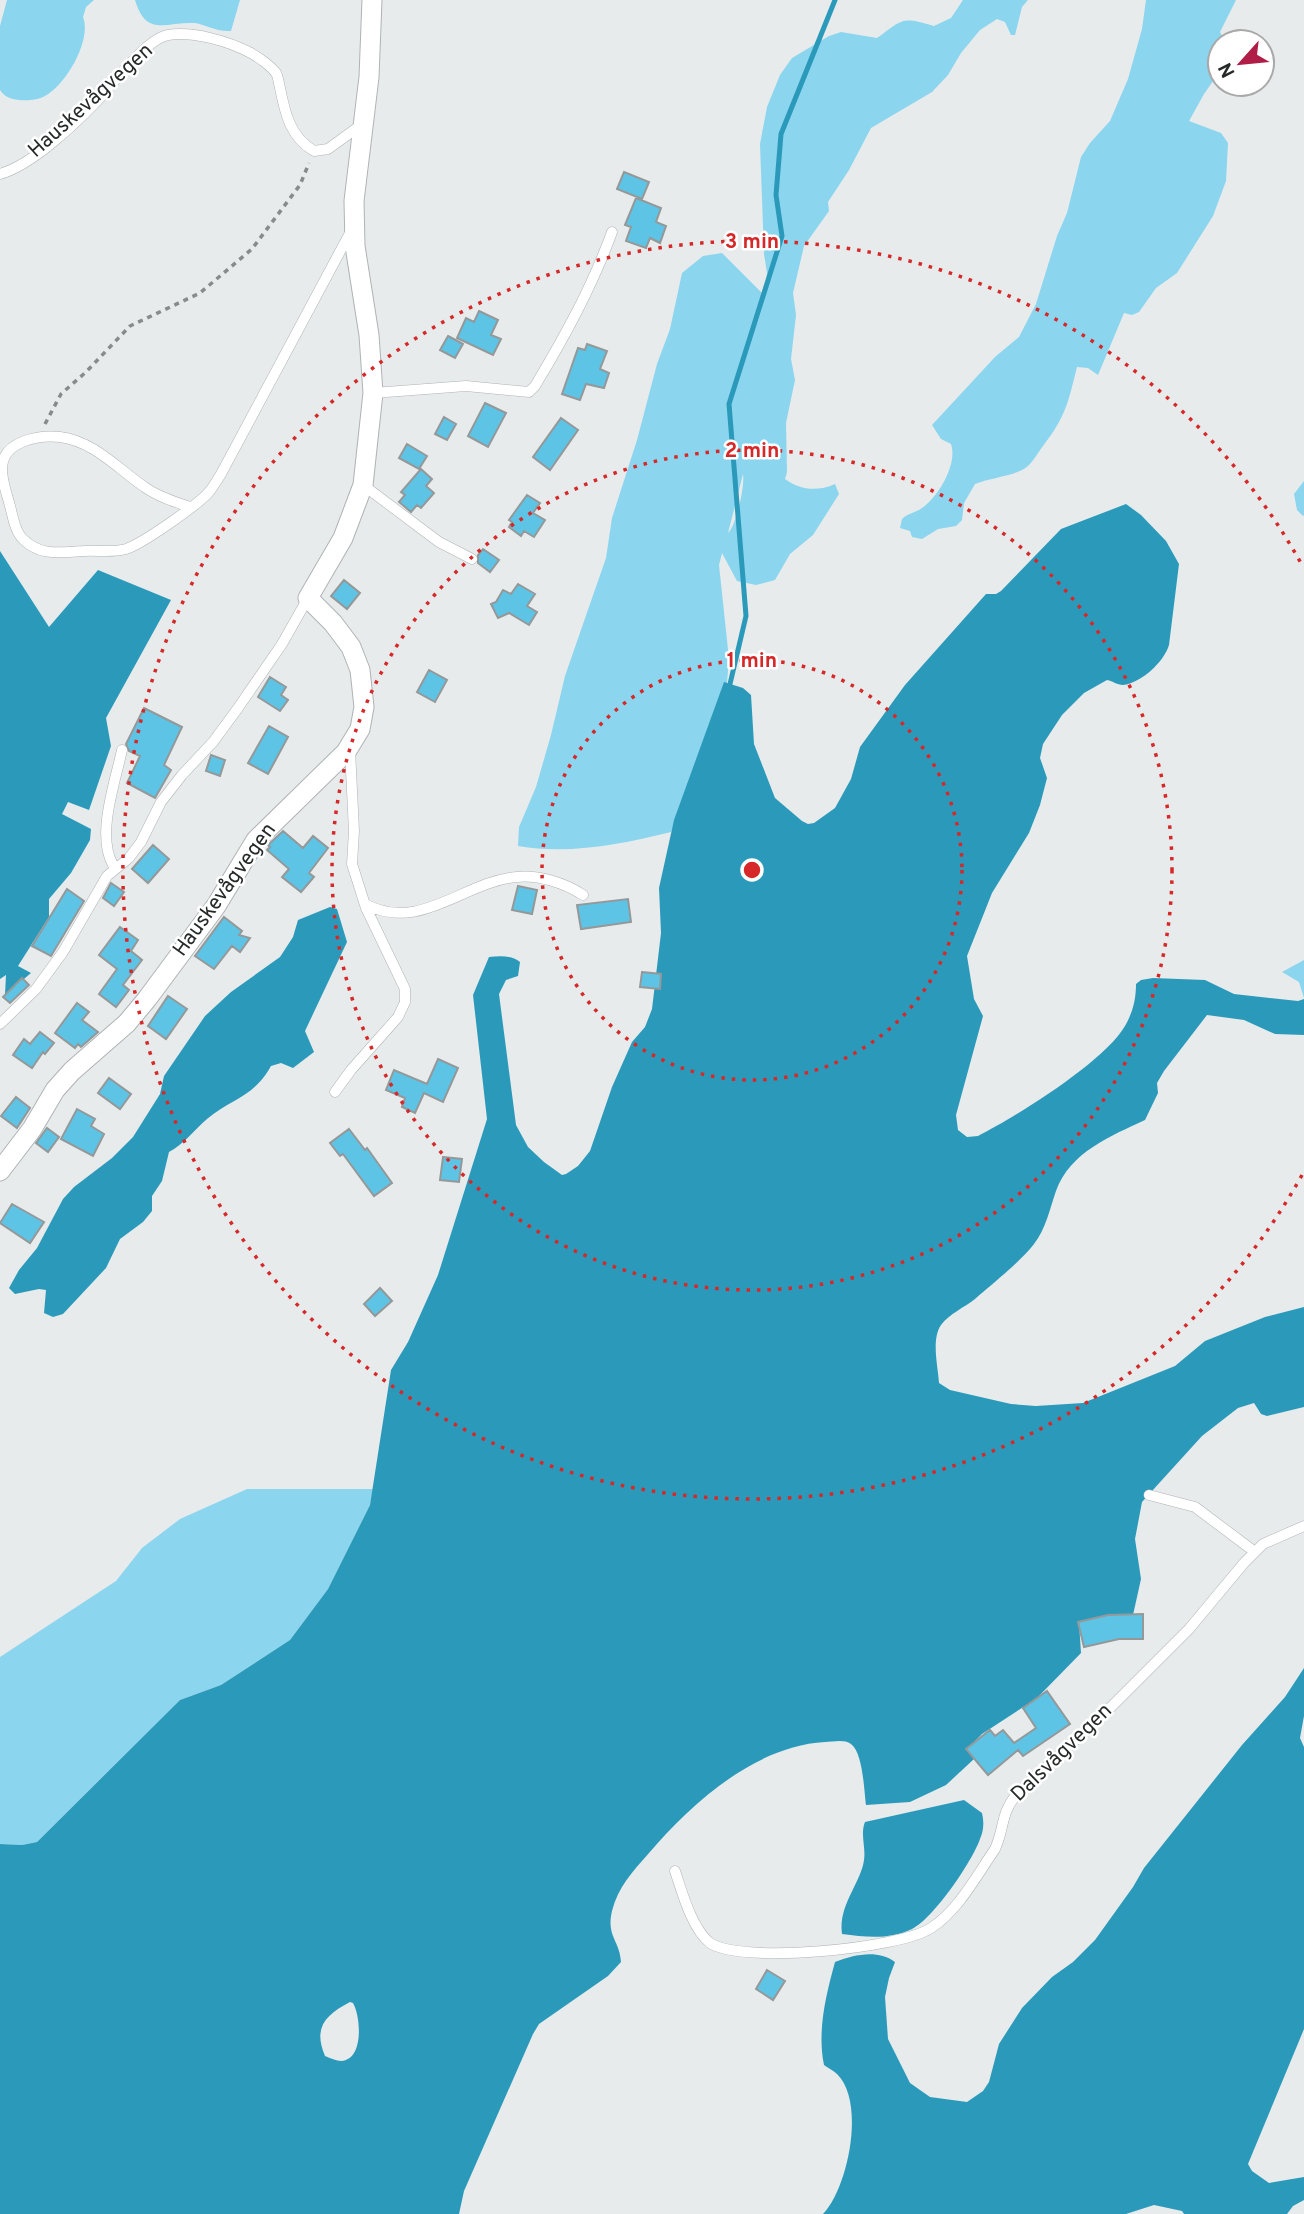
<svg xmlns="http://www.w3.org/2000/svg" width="1304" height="2214" viewBox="0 0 1304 2214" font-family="Overpass,sans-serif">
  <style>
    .green { fill: #8bd5ef; fill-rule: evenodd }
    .water { fill: #2b9aba; fill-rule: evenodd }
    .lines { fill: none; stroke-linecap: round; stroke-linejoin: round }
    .stream { stroke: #2b9aba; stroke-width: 5 }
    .building { fill: #5dc4e6; stroke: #949899; stroke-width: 2 }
    .service-casing { stroke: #afb3b4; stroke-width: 11 }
    .minor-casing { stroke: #afb3b4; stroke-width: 21 }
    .path { stroke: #888b8b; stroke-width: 3.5; stroke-dasharray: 5 5; stroke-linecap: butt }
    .service { stroke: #fff; stroke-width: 10 }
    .minor { stroke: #fff; stroke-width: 19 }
    .ring { fill: none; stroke: #d62828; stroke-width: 3.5; stroke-dasharray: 3.5 7 }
    .labels { text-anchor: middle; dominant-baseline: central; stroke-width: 5; stroke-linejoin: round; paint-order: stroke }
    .street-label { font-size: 21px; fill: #272929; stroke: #fff }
    .centre { fill: #d62828; stroke: #fff; stroke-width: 3.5 }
    .ring-label { font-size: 21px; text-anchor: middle; font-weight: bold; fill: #d62828; stroke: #fff; stroke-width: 5; stroke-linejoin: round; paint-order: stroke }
  </style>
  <rect width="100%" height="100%" fill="#e7ebec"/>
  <path class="green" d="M7,0H94L86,7L83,17C92,40 66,85 45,96C38,100 27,101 19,100C10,99 5,97 0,90V26Z
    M135,0H240L231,31C216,32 205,24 194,23C165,22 146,37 135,0Z
    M963,0H1028L1022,7L1015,35H1011L1005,22L997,19L980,30L961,53L948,75L932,92L871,128L849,170L828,202L829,211L804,246L793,293L796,315L791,359L795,380L786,423L787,472L785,479C800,490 817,492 835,484L839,494L813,535L790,554L775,580L756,585L737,581L722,553L719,565L729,659L727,683H724L671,832C622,844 569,855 518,846L519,827L536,787L551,735L565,676L606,558L612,518L637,440L657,364L670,329L682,273L703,256L722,253L762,293L766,288L767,273L764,254L760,144L767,107L780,75L792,58L829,36L841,32L877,38C903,19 902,16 934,26L951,18ZM743,474C745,485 737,524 728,533Z
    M1146,0H1236L1220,32L1225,42H1220V71L1204,94L1189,121L1221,133L1228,143L1226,181L1213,216L1177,273L1156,288L1139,312L1132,315L1124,313L1098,375L1088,368L1077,367C1068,403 1066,416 1043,446C1036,455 1032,465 1022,470C1007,477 990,478 975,484L964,503L962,520L956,526L938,529L922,539L912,537L910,531L900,528L902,519C908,513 915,513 922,508C938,497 958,464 951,444L941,439L932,425L995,357L1019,337L1036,304L1057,236L1067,213L1081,157L1090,143L1110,121L1128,79L1142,29Z
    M1304,481V515L1303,516L1297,510L1294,494Z
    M1304,960V998L1299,982L1282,972Z
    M247,1489H373L370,1505L328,1589L290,1640L221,1685L180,1700L37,1842L22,1845L0,1844V1657L116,1581L142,1548L180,1519Z"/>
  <path class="water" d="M1126,504L1141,515L1166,541L1179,564L1169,645C1164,662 1141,683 1123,685C1117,685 1113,681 1107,680L1084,693L1062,715L1043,744L1040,758L1047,778L1040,805L1029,833L992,893L967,956L974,999L983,1016L956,1115L958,1130L967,1137L978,1136C1017,1116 1104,1062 1125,1026C1133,1012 1136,999 1136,984L1141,980L1153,978L1205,980L1234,994L1298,1001L1304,999V1035L1275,1034L1244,1020L1207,1015L1164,1071L1157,1083L1158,1093L1145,1120C1111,1136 1070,1152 1056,1191C1050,1208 1046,1229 1034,1244C1020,1262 992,1284 975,1299C965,1307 949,1314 941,1325C931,1340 938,1366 939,1383L950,1390L1011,1404L1036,1406L1083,1403L1175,1366L1205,1341L1265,1317L1304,1307V1407L1267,1416L1261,1414L1254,1403L1238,1408L1202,1436L1142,1502L1135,1539L1141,1579L1133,1615L1079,1622L1081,1653L1037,1698L982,1734L967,1749L974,1759L946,1785L910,1802L866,1805C864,1790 863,1753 851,1744C844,1739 833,1742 825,1742C755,1746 692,1803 649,1853C633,1871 618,1887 612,1911C606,1936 620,1941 621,1962L608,1976L539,2024L533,2034L464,2191L459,2214H0V1844L22,1845L37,1842L180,1700L221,1685L290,1640L328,1589L370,1505L391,1370L408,1342L438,1275L487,1119L473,995L489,957C500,956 511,955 520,962L518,976L506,980L499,994L516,1125L528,1147L544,1162L562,1175L566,1174L578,1166L590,1151L612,1087L632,1042L645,1027L652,1009L661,933L659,888L674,820L724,682L743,688L751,695L754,744L775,798L802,821L808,824L814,823L835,808L851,779L860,747L905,685L986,594H996L1001,591L1061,529ZM350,2002L353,2003C361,2017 364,2060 341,2061C337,2061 330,2058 325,2056C313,2028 325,2015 350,2002Z
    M0,551L49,627L98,570L171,600L106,718L111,746L89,810L68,802L62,814L91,829L90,840L71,873L49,899V917L18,966L31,973L5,995L6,975L0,979Z
    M330,907L337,909L347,942L305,1031L314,1052L293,1068L281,1063L271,1066C253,1098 232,1098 207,1119C194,1130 184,1144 169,1152L162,1181L152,1196V1211L143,1222L120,1239L106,1268L63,1314L53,1317L44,1313L46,1290L39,1289L15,1294L9,1288L19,1270L37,1248L63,1199L74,1187L112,1158L133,1137L160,1094L164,1076L205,1016L231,992L280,957L293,937L298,920Z
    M1304,1668V1716L1300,1738L1304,1747V2029L1248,2164L1252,2171L1269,2183L1304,2177V2200L1293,2206L1287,2214H1184L1182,2211L1154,2205L1126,2214H823C848,2188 866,2102 837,2074C834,2071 828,2068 824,2065C817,2031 826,1995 835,1962C854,1955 877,1949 895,1962L889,1978L885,1997L888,2039L910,2083L930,2097L967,2102L983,2091L989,2082L999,2044L1022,2008L1052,1977L1073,1962L1095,1940L1133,1887L1144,1868L1242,1745L1285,1697Z
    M964,1800L982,1813C984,1822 984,1830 980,1839C972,1862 933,1919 912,1929C889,1940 866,1937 842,1934C838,1905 861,1883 864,1860C866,1847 860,1834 865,1822Z"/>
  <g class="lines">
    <path class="stream" d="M730,684L746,616L729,404L782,236L776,195L781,134L835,0"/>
  </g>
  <path class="building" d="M624,172L649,182L642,199L617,189Z
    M636,198L661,208L656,222L666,226L660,243L650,238L646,248L626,241L631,227L625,225Z
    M479,311L498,320L491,335L501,339L493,355L457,338L466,318L474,322Z
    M448,336L463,344L455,358L440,350Z
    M587,344L607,351L600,369L609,373L604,388L586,384L580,400L562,394L578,348L585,350Z
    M485,403L506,413L488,447L468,436Z
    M444,417L456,424L447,440L435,434Z
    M561,418L578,430L550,470L533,457Z
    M407,444L427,456L419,469L399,458Z
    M421,469L432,479L426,486L434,493L421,508L417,505L411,512L399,502L405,495L401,492Z
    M527,495L540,503L533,513L545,520L534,537L524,531L521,536L509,527L512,522L509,520Z
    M483,549L499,560L490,572L478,563V555Z
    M344,580L360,593L347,609L331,596Z
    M518,584L535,594L527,606L537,612L529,625L509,613L498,618L491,604L496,602L503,590L511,594Z
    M429,670L447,680L435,702L417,692Z
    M270,677L286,687L281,695L288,700L280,711L258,697Z
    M144,708L182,727L164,765L171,770L155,798L127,783L140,756L129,751L126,744Z
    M269,726L288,737L268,774L248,763Z
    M211,755L225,760L220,776L206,771Z
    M283,831L303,848L313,836L328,848L309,873L314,877L301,892L282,877L289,869L267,850L270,847L268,845Z
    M153,845L169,859L148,883L132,869Z
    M111,883L124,892L114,906L103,898Z
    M518,886L537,890L532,914L512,910Z
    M67,889L84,901L51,956L32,946Z
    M628,899L631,922L581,929L577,905Z
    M224,917L242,931L239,935L250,938L240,952L232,946L214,969L195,956Z
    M120,927L138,940L131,951L142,960L123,985L129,990L116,1007L99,994L117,969L99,955Z
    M642,972L661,974L660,989L640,987Z
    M22,978L29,985L10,1003L3,997Z
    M168,996L187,1009L166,1039L148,1026Z
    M77,1003L89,1012L82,1020L98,1032L81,1047L78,1044L75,1048L55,1033Z
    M40,1032L54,1043L45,1054L43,1052L32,1068L13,1055L24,1039L30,1044Z
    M438,1059L458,1068L443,1102L424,1093L415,1113L402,1107L405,1098L386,1090L394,1070L427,1084Z
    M109,1078L131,1094L120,1109L98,1093Z
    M16,1097L30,1108L17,1128L1,1116Z
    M77,1109L95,1119L91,1126L104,1134L93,1156L61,1139Z
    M47,1128L59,1137L48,1152L36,1143Z
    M349,1129L365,1150L367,1148L392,1183L374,1196L343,1154L340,1156L330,1143Z
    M443,1157L462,1159L459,1182L440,1180Z
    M12,1204L44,1222L30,1243L0,1223Z
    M380,1288L392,1301L375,1316L364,1304Z
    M1143,1614V1639H1119L1084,1647L1078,1622L1108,1615Z
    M1047,1691L1070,1724L1023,1756L1018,1750L988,1775L966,1749L990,1730L995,1736L1003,1730L1014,1743L1036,1728L1023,1708Z
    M767,1970L785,1981L773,2000L756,1989Z"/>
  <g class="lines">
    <defs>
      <path id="service" d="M0,174C32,165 75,124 98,100C113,84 146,39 168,35C193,31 228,41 251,53C258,57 271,66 276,73C278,76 279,84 280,88C285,113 290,137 314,151L328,149L361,125
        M373,393L466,386L529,392L535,386C565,336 592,287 612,232
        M363,485L439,542L472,559
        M190,507C175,502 159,497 146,488C119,470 94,441 60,437C38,435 2,441 2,469C2,482 7,494 10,506C13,517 15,532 24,540C42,557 61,552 84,551C98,550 112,553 126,549C142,544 199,504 209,492C214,486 217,480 221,474L351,231
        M118,867L113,865C96,835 115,783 122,750
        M365,904C420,933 463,882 516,877C537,874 565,883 583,895
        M0,1024L36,989L63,952L107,876L129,858L141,842L161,802L182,775L213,742L238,708L282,644L308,598
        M335,1092L351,1070L398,1017L405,1002V989L366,908L352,864L354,831L350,750
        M1149,1495L1195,1507L1255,1552
        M675,1871C682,1892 692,1929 710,1943C741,1964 899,1949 931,1928C958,1911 977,1875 995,1849C1005,1827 1000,1814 1017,1794L1109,1709L1189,1629L1244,1563L1263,1544L1304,1526"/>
      <path id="minor" d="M0,1171L32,1129L55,1090L72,1071L127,1023L147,999L216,906L256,840L346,752L360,729L364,707L360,670L351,647L333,623L308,598L343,538L363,485L373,393L369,335L355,246L354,201L369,77L372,0"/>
    </defs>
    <use href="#service" class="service-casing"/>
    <use href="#minor" class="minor-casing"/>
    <path class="path" d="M45,424L61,394L86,372L130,326L200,293L252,249L300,185L309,163"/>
    <use href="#service" class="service"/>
    <use href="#minor" class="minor"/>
  </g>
  <g class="ring">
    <circle cx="752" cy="870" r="210"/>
    <circle cx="752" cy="870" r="420"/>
    <path d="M1302 1175A629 629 0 1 1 1302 565"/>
  </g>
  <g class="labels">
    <g class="street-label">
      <text transform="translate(91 101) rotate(-42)">Hauskevågvegen</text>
      <text transform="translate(225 890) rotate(-54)">Hauskevågvegen</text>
      <text transform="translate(1062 1753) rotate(-44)">Dalsvågvegen</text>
    </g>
  </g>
  <circle cx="752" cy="870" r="10" class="centre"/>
  <g class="ring-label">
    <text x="752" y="248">3 min</text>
    <text x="752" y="457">2 min</text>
    <text x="752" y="667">1 min</text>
  </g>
  <g transform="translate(1241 63) rotate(243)"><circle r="33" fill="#ffffff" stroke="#a9a9a9" stroke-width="2"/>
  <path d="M0-5L12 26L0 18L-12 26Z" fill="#b01d46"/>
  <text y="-10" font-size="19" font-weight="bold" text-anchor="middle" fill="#272929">N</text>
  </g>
</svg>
